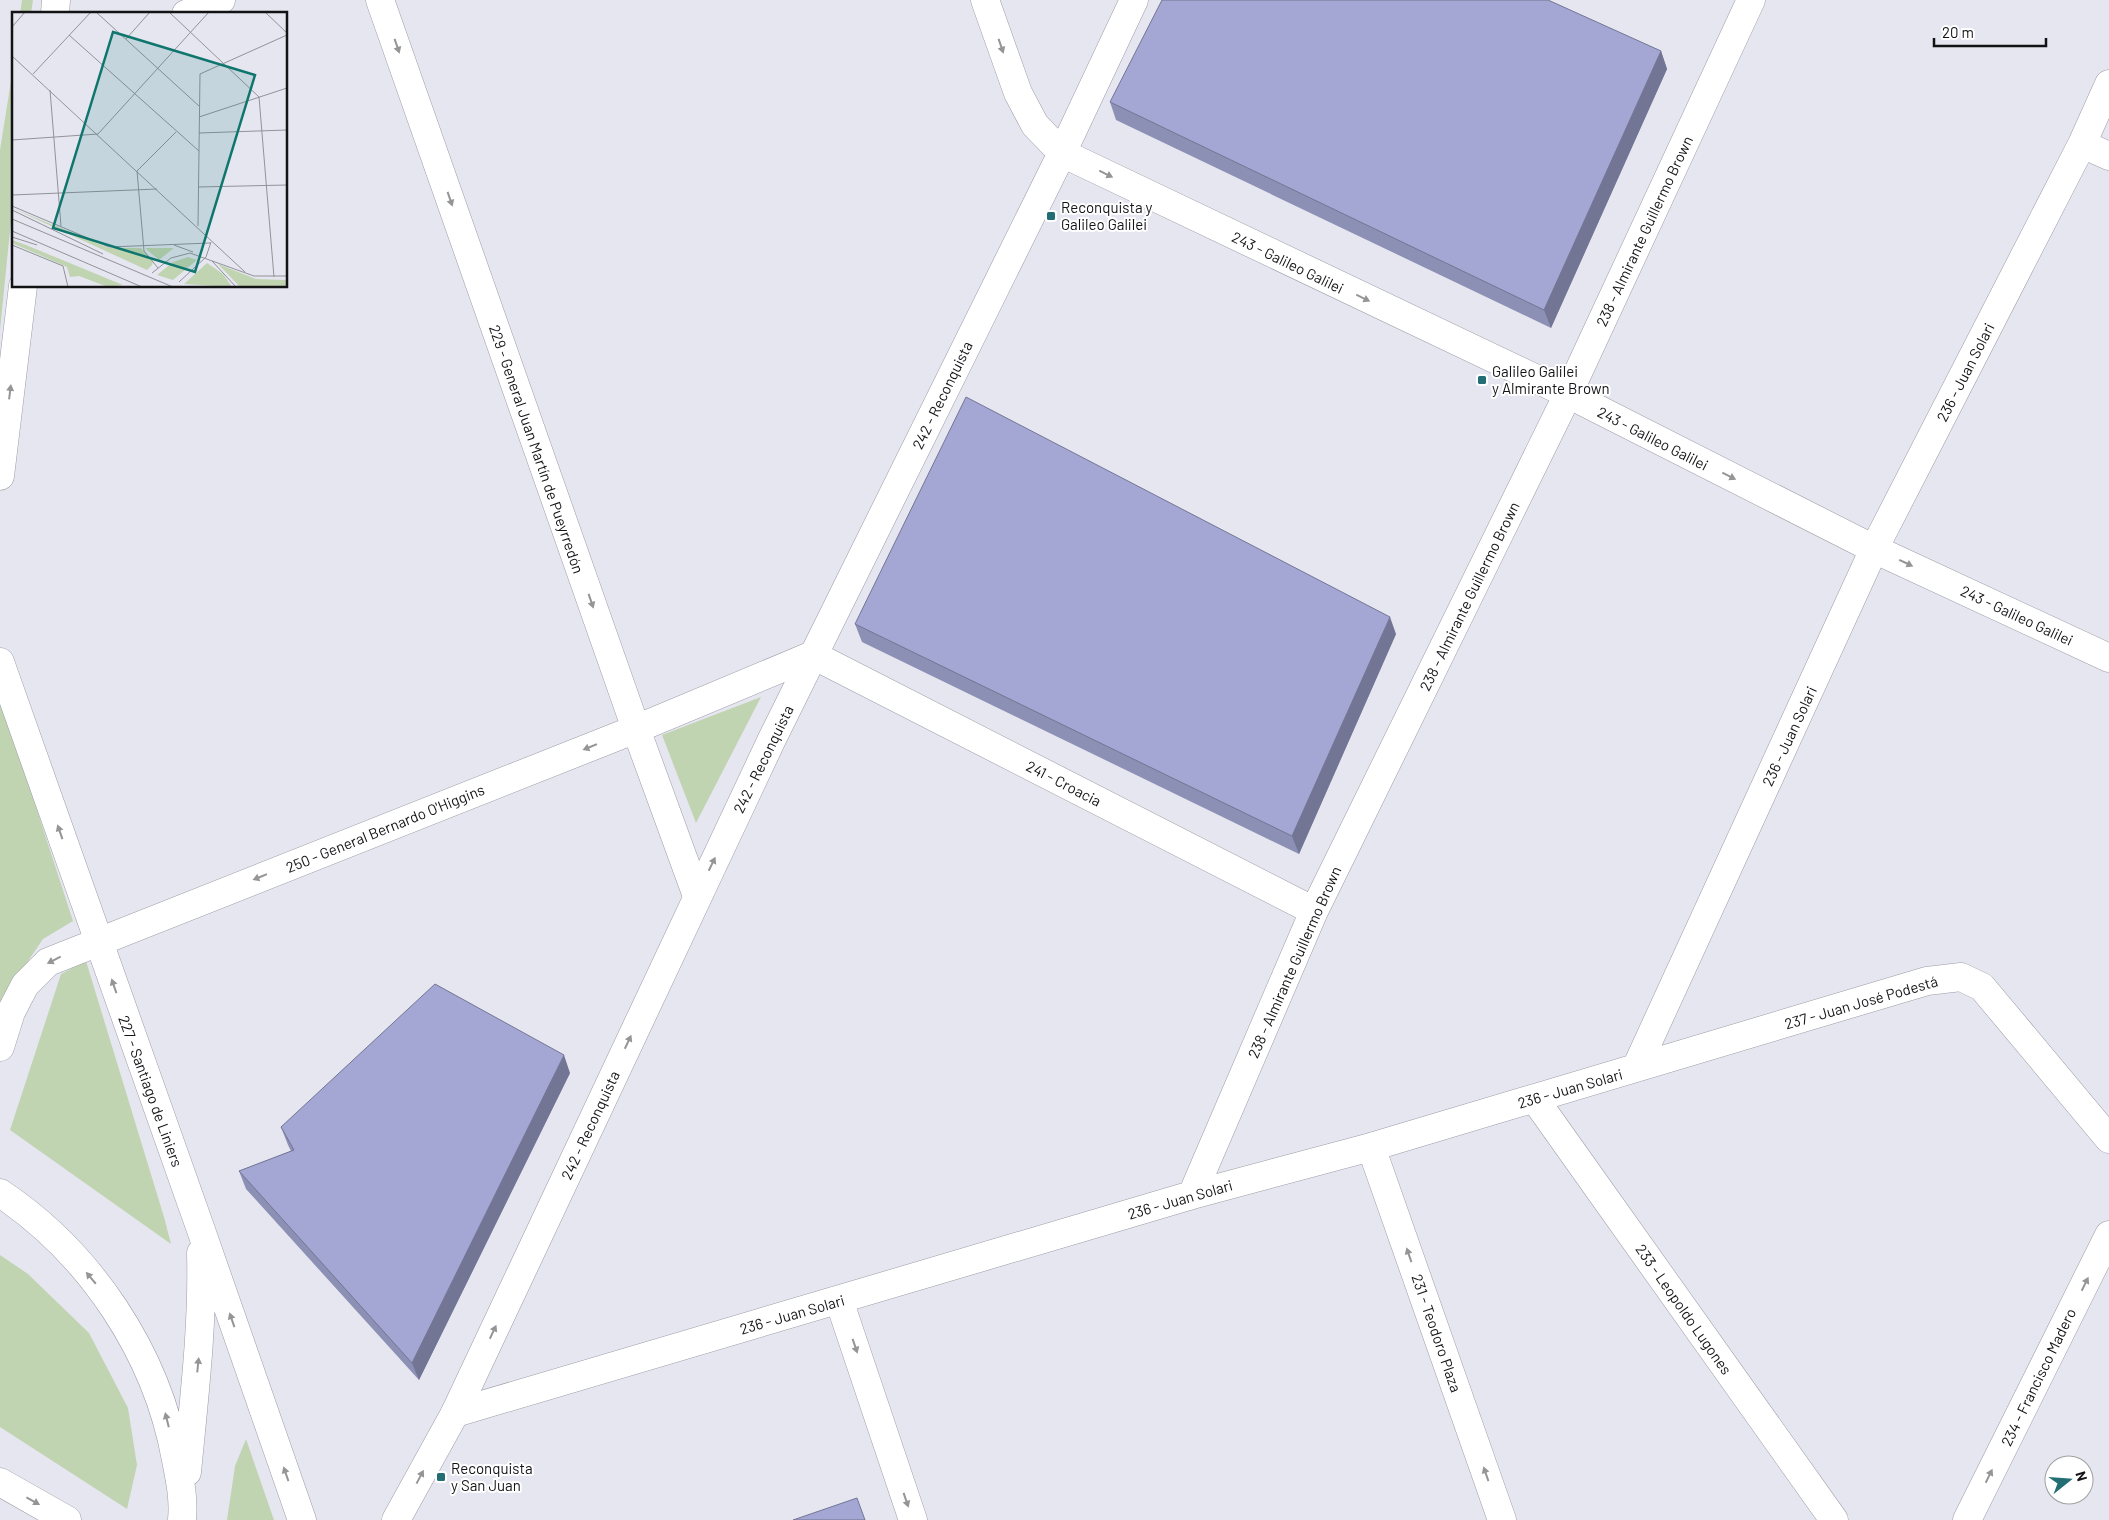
<svg xmlns="http://www.w3.org/2000/svg" width="2109" height="1520" viewBox="0 0 2109 1520" font-family="Barlow,sans-serif">
  <style>
    .green { fill: #c1d4b1 }
    .lines { fill: none; stroke-linecap: round; stroke-linejoin: round }
    .street-casing { stroke: #9b9ca6; stroke-width: 29 }
    .secondary-casing { stroke: #9b9ca6; stroke-width: 29 }
    .street { stroke: #fff; stroke-width: 28 }
    .secondary { stroke: #fff; stroke-width: 28 }
    .wall { fill: #8d90b5 }
    .shaded-wall { fill: #737594 }
    .building { fill: #a4a7d3; stroke: #737594 }
    .oneway { fill: #959596 }
    .poi-dot { fill: #236e73; stroke: #fff; stroke-width: 2 }
    .labels { text-anchor: middle; dominant-baseline: central; stroke-width: 4; stroke-linejoin: round; paint-order: stroke }
    .poi-label { font-size: 15px; fill: #131316; stroke: #fff; text-anchor: start }
    .street-label { font-size: 15px; fill: #131316; stroke: #fff }
    .inset-road { fill: none; stroke: #929299; stroke-width: 1 }
    .view { fill: #0f766e; fill-opacity: 0.15; stroke: #0f766e; stroke-width: 2.5 }
    .inset-edge { fill: none; stroke: #131316; stroke-width: 2.5 }
  </style>
  <rect width="100%" height="100%" fill="#e6e6f1"/>
  <path class="green" d="M22,0H33L31,14H20Z
    M14,62V191L0,330V150Z
    M0,696L73,921L43,939L7,992L0,1013Z
    M761,697L696,823L662,735Z
    M86,961L164,1217L171,1244L10,1130L61,974Z
    M0,1255L28,1274L89,1333L128,1408L137,1465L127,1509L0,1427Z
    M246,1439L274,1520H227L235,1466Z"/>
  <g class="lines">
    <defs>
      <path id="street" d="M380,0L636,729L697,896
        M985,0L1018,93L1035,125L1062,153L1568,394L1874,549L2109,658
        M186,14L221,0
        M2082,144L2109,156
        M0,1047L11,1012L25,985L48,962L636,729L813,655L1314,911
        M1636,1068L1874,549L2082,144L2109,84
        M1534,1098L1834,1520
        M1371,1147L1502,1520
        M1192,1195L1314,911L1568,394L1751,0
        M839,1300L913,1520
        M455,1413L1192,1195L1371,1147L1927,981L1961,977L1982,987L2109,1139
        M1967,1520L2109,1235"/>
      <path id="secondary" d="M55,14L56,0
        M0,476L23,286
        M0,662L201,1230L302,1520
        M0,1193C90,1253 157,1353 176,1460C180,1480 184,1499 182,1520
        M187,1472C194,1399 203,1326 201,1253
        M0,1482L67,1520
        M396,1520L455,1413L772,739L1062,153L1134,0"/>
    </defs>
    <use href="#street" class="street-casing"/>
    <use href="#secondary" class="secondary-casing"/>
    <use href="#street" class="street"/>
    <use href="#secondary" class="secondary"/>
  </g>
  <path class="wall" d="M1661,51L1667,69L1551,328L1116,120L1110,102Z
    M855,624L1396,634L1299,854L862,642Z
    M570,1073L419,1380L246,1189L239,1171L291,1151L288,1145L281,1127Z"/>
  <path class="shaded-wall" d="M1661,51L1667,69L1551,328L1544,310Z
    M1390,617L1396,634L1299,854L1292,836Z
    M564,1055L570,1073L419,1380L412,1363Z"/>
  <path class="building" d="M1162,0H1548L1661,51L1544,310L1110,102Z
    M966,397L1390,617L1292,836L855,624Z
    M435,984L564,1055L412,1363L239,1171L294,1150L281,1127Z
    M857,1498L865,1520H793Z"/>
  <defs><path id="oneway-solid" d="M-6-.8H1V-3.2L6.5 0L1 3.2V.8H-6Z" transform="scale(1.25)"/></defs>
  <g class="oneway">
    <use href="#oneway-solid" transform="translate(397 46) rotate(71)"/>
    <use href="#oneway-solid" transform="translate(1001 46) rotate(71)"/>
    <use href="#oneway-solid" transform="translate(1106 174) rotate(26)"/>
    <use href="#oneway-solid" transform="translate(450 199) rotate(71)"/>
    <use href="#oneway-solid" transform="translate(1363 298) rotate(26)"/>
    <use href="#oneway-solid" transform="translate(10 392) rotate(-83)"/>
    <use href="#oneway-solid" transform="translate(1729 476) rotate(27)"/>
    <use href="#oneway-solid" transform="translate(1906 563) rotate(25)"/>
    <use href="#oneway-solid" transform="translate(591 601) rotate(71)"/>
    <use href="#oneway-solid" transform="translate(590 747) rotate(158)"/>
    <use href="#oneway-solid" transform="translate(60 832) rotate(-109)"/>
    <use href="#oneway-solid" transform="translate(712 864) rotate(-64)"/>
    <use href="#oneway-solid" transform="translate(260 877) rotate(158)"/>
    <use href="#oneway-solid" transform="translate(54 960) rotate(153)"/>
    <use href="#oneway-solid" transform="translate(114 986) rotate(-109)"/>
    <use href="#oneway-solid" transform="translate(628 1042) rotate(-65)"/>
    <use href="#oneway-solid" transform="translate(1409 1255) rotate(-109)"/>
    <use href="#oneway-solid" transform="translate(91 1278) rotate(-130)"/>
    <use href="#oneway-solid" transform="translate(2085 1284) rotate(-64)"/>
    <use href="#oneway-solid" transform="translate(232 1320) rotate(-109)"/>
    <use href="#oneway-solid" transform="translate(493 1332) rotate(-65)"/>
    <use href="#oneway-solid" transform="translate(855 1346) rotate(71)"/>
    <use href="#oneway-solid" transform="translate(198 1365) rotate(-84)"/>
    <use href="#oneway-solid" transform="translate(167 1420) rotate(-104)"/>
    <use href="#oneway-solid" transform="translate(286 1474) rotate(-109)"/>
    <use href="#oneway-solid" transform="translate(1486 1474) rotate(-109)"/>
    <use href="#oneway-solid" transform="translate(1989 1476) rotate(-64)"/>
    <use href="#oneway-solid" transform="translate(420 1477) rotate(-62)"/>
    <use href="#oneway-solid" transform="translate(906 1500) rotate(71)"/>
    <use href="#oneway-solid" transform="translate(33 1501) rotate(29)"/>
  </g>
  <g class="poi-dot">
    <rect x="1046" y="211" width="10" height="10" rx="2.5"/>
    <rect x="1477" y="375" width="10" height="10" rx="2.5"/>
    <rect x="436" y="1472" width="10" height="10" rx="2.5"/>
  </g>
  <g class="labels">
    <g class="poi-label">
      <text x="1061" y="207">Reconquista y<tspan x="1061" dy="17">Galileo Galilei</tspan></text>
      <text x="1492" y="371">Galileo Galilei<tspan x="1492" dy="17">y Almirante Brown</tspan></text>
      <text x="451" y="1468">Reconquista<tspan x="451" dy="17">y San Juan</tspan></text>
    </g>
    <g class="street-label">
      <text transform="translate(1644 231) rotate(-65)">238 - Almirante Guillermo Brown</text>
      <text transform="translate(1288 262) rotate(26)">243 - Galileo Galilei</text>
      <text transform="translate(1965 372) rotate(-63)">236 - Juan Solari</text>
      <text transform="translate(942 395) rotate(-64)">242 - Reconquista</text>
      <text transform="translate(1653 438) rotate(27)">243 - Galileo Galilei</text>
      <text transform="translate(537 449) rotate(71)">229 - General Juan Martín de Pueyrredón</text>
      <text transform="translate(1469 596) rotate(-64)">238 - Almirante Guillermo Brown</text>
      <text transform="translate(2017 615) rotate(25)">243 - Galileo Galilei</text>
      <text transform="translate(1789 736) rotate(-65)">236 - Juan Solari</text>
      <text transform="translate(763 759) rotate(-64)">242 - Reconquista</text>
      <text transform="translate(1064 783) rotate(27)">241 - Croacia</text>
      <text transform="translate(385 828) rotate(-22)">250 - General Bernardo O'Higgins</text>
      <text transform="translate(1294 962) rotate(-66)">238 - Almirante Guillermo Brown</text>
      <text transform="translate(1861 1002) rotate(-16)">237 - Juan José Podestá</text>
      <text transform="translate(1570 1088) rotate(-16)">236 - Juan Solari</text>
      <text transform="translate(151 1091) rotate(70)">227 - Santiago de Liniers</text>
      <text transform="translate(590 1125) rotate(-65)">242 - Reconquista</text>
      <text transform="translate(1180 1199) rotate(-16)">236 - Juan Solari</text>
      <text transform="translate(1684 1309) rotate(55)">233 - Leopoldo Lugones</text>
      <text transform="translate(792 1314) rotate(-16)">236 - Juan Solari</text>
      <text transform="translate(1437 1333) rotate(71)">231 - Teodoro Plaza</text>
      <text transform="translate(2038 1377) rotate(-64)">234 - Francisco Madero</text>
    </g>
  </g>
  <g transform="translate(12 12)">
    <rect width="275" height="275" fill="#e6e6f1"/>
    <path d="M0,196L97,236H129L141,249L140,253L135,258ZM0,228L14,233L111,273L96,275L67,264L58,265L55,255L0,231ZM133,236H162L147,248ZM176,245L185,248L161,268L145,263L161,250ZM195,251L211,262L220,275L172,272ZM206,252L244,267L275,268V275H228Z" fill="#c1d4b1"/>
    <path class="inset-road" d="M84,0L187,94M157,0L247,85L262,265M253,0L275,21M0,15L13,0M57,23L187,139M114,27L138,0M0,44L233,260M21,62L79,0M38,78L49,214M187,105L275,76M187,121L275,118M0,128L86,122L197,0M186,175L275,173M0,183L145,177M0,194L97,235L198,231M0,198L91,242M0,207L161,275M186,214L188,62L275,23M0,219L130,275M0,225L25,233M0,233L51,254L56,275M162,233L181,240M194,245L199,230M200,249L224,275M146,256L132,239L125,159L164,120M140,261L159,246L178,241L242,264H275M167,270L194,245"/>
    <path class="view" d="M101,20L243,63L183,260L41,216Z"/>
    <rect width="275" height="275" class="inset-edge"/>
  </g>
  <g transform="translate(2069 1480) rotate(73)"><circle r="24" fill="#ffffff" stroke="#a1a1a2"/>
  <path d="M0-4L9 19L0 12L-9 19Z" fill="#236e73"/>
  <text y="-8" font-size="14" font-weight="bold" text-anchor="middle" fill="#131316">N</text>
  </g>
  <path d="M1934 38v8h112v-8" fill="none" stroke="#131316" stroke-width="2.5"/>
  <text x="1942" y="38" font-size="15" fill="#131316" stroke="#ffffff" stroke-width="4" paint-order="stroke">20 m</text>
</svg>
